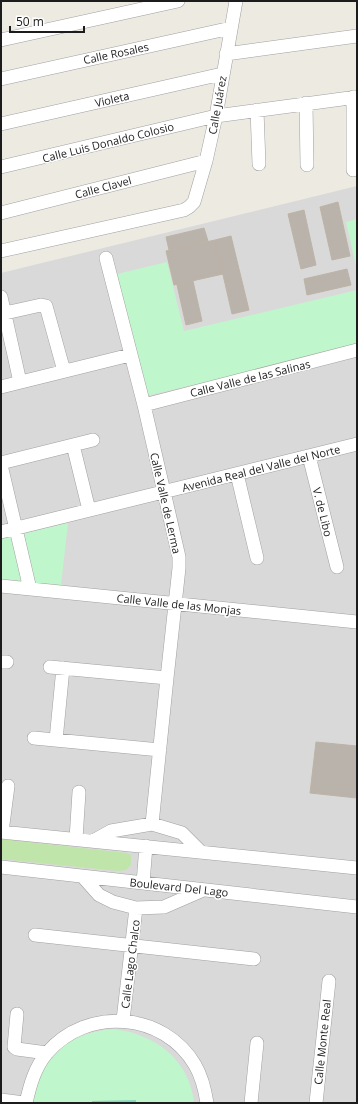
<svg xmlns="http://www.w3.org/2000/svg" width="358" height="1104" viewBox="0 0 358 1104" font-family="'Open Sans',sans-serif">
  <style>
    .residential { fill: #dad9d9 }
    .grass { fill: #bfe5aa }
    .park { fill: #c0f6cb }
    .pitch { fill: #83d8c2 }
    .building { fill: #b9b3ac; stroke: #bdb3a5 }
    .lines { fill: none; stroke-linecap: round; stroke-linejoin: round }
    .minor-casing { stroke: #a0a0a0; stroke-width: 14 }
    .minor { stroke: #fff; stroke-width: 13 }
    .labels { text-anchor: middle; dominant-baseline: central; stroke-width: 3; stroke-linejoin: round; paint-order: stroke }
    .street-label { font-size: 11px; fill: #1c1c1c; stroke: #fff }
  </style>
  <rect width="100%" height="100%" fill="#edeae2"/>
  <path class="residential" d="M357,186V1103H1V273Z"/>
  <path class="grass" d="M1,839L127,853L131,855V865L126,870L118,871L1,859Z"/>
  <path class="park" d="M357,219V270L346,222Z
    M167,262L184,331L357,290V346L146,396L117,274Z
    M68,523L61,585L33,584L23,535L25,533Z
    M13,535L24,583L1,581V538Z
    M114,1029C155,1034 190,1060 194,1103H31C34,1094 36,1082 40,1073C42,1070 45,1066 47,1063C64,1040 87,1031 114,1029Z"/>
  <path class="pitch" d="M136,1100V1103H92V1101Z"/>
  <path class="building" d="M338,202L350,256L332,260L320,207Z
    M304,210L316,265L301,269L288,214Z
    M204,228L208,241L169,250L166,237Z
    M231,236L249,310L232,314L215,240Z
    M215,240L223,274L174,285L166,251Z
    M347,269L351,285L307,295L304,279Z
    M193,281L202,321L186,325L177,285Z
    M316,742L357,746V798L310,793Z"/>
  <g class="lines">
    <defs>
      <path id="minor" d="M1,40L178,1
        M226,54L357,36
        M1,79L231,28
        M306,103L307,165
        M257,110L259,164
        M1,124L222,74
        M1,167L216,116L357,97
        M353,170V97
        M1,213L206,161
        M1,251L184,210L189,207L194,202L206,161L216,116L236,1
        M106,258L144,405L179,557V568L167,678L152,824
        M1,297L20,382
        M1,314L41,305L46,306L64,371
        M1,387L130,355
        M144,405L357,350
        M73,445L89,510
        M309,456L337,567
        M1,463L93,440
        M1,465L30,589
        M237,474L257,558
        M1,532L357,444
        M1,586L357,622
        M1,662H7
        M50,667L167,678
        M34,738L160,750
        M56,740L63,668
        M1,832L357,868
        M2,832L8,786
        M76,839L79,792
        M93,841L111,831L152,824L182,833L201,852
        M1,867L357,907
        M83,877L99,895L113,902L136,908L164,907L203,890
        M143,883L146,846
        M35,935L254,959
        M17,1014L14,1047L17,1049L47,1053
        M123,1020L136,908
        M1,1100L24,1103
        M26,1103C30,1085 35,1067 47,1053C87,1006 164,1012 195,1065C202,1077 205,1090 207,1103
        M251,1103L257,1043
        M316,1103L329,981"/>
    </defs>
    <use href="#minor" class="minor-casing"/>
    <use href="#minor" class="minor"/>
  </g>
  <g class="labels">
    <g class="street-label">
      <text transform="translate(116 53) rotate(-12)">Calle Rosales</text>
      <text transform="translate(112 99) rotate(-13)">Violeta</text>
      <text transform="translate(217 105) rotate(-80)">Calle Juárez</text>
      <text transform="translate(108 142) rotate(-14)">Calle Luis Donaldo Colosio</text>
      <text transform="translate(103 187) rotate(-15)">Calle Clavel</text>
      <text transform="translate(250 378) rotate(-14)">Calle Valle de las Salinas</text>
      <text transform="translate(261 468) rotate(-14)">Avenida Real del Valle del Norte</text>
      <text transform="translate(166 503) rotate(77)">Calle Valle de Lerma</text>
      <text transform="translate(323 512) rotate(76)">V. de Libo</text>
      <text transform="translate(179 604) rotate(6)">Calle Valle de las Monjas</text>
      <text transform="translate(179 887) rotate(6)">Boulevard Del Lago</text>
      <text transform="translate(130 964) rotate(-83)">Calle Lago Chalco</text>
      <text transform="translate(322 1042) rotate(-84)">Calle Monte Real</text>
    </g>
  </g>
  <rect width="358" height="1104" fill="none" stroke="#1c1c1c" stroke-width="4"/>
  <path d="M10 26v6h74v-6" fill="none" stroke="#1c1c1c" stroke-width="2"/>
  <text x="16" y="26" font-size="12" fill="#1c1c1c" stroke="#ffffff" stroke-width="3" paint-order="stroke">50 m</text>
</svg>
